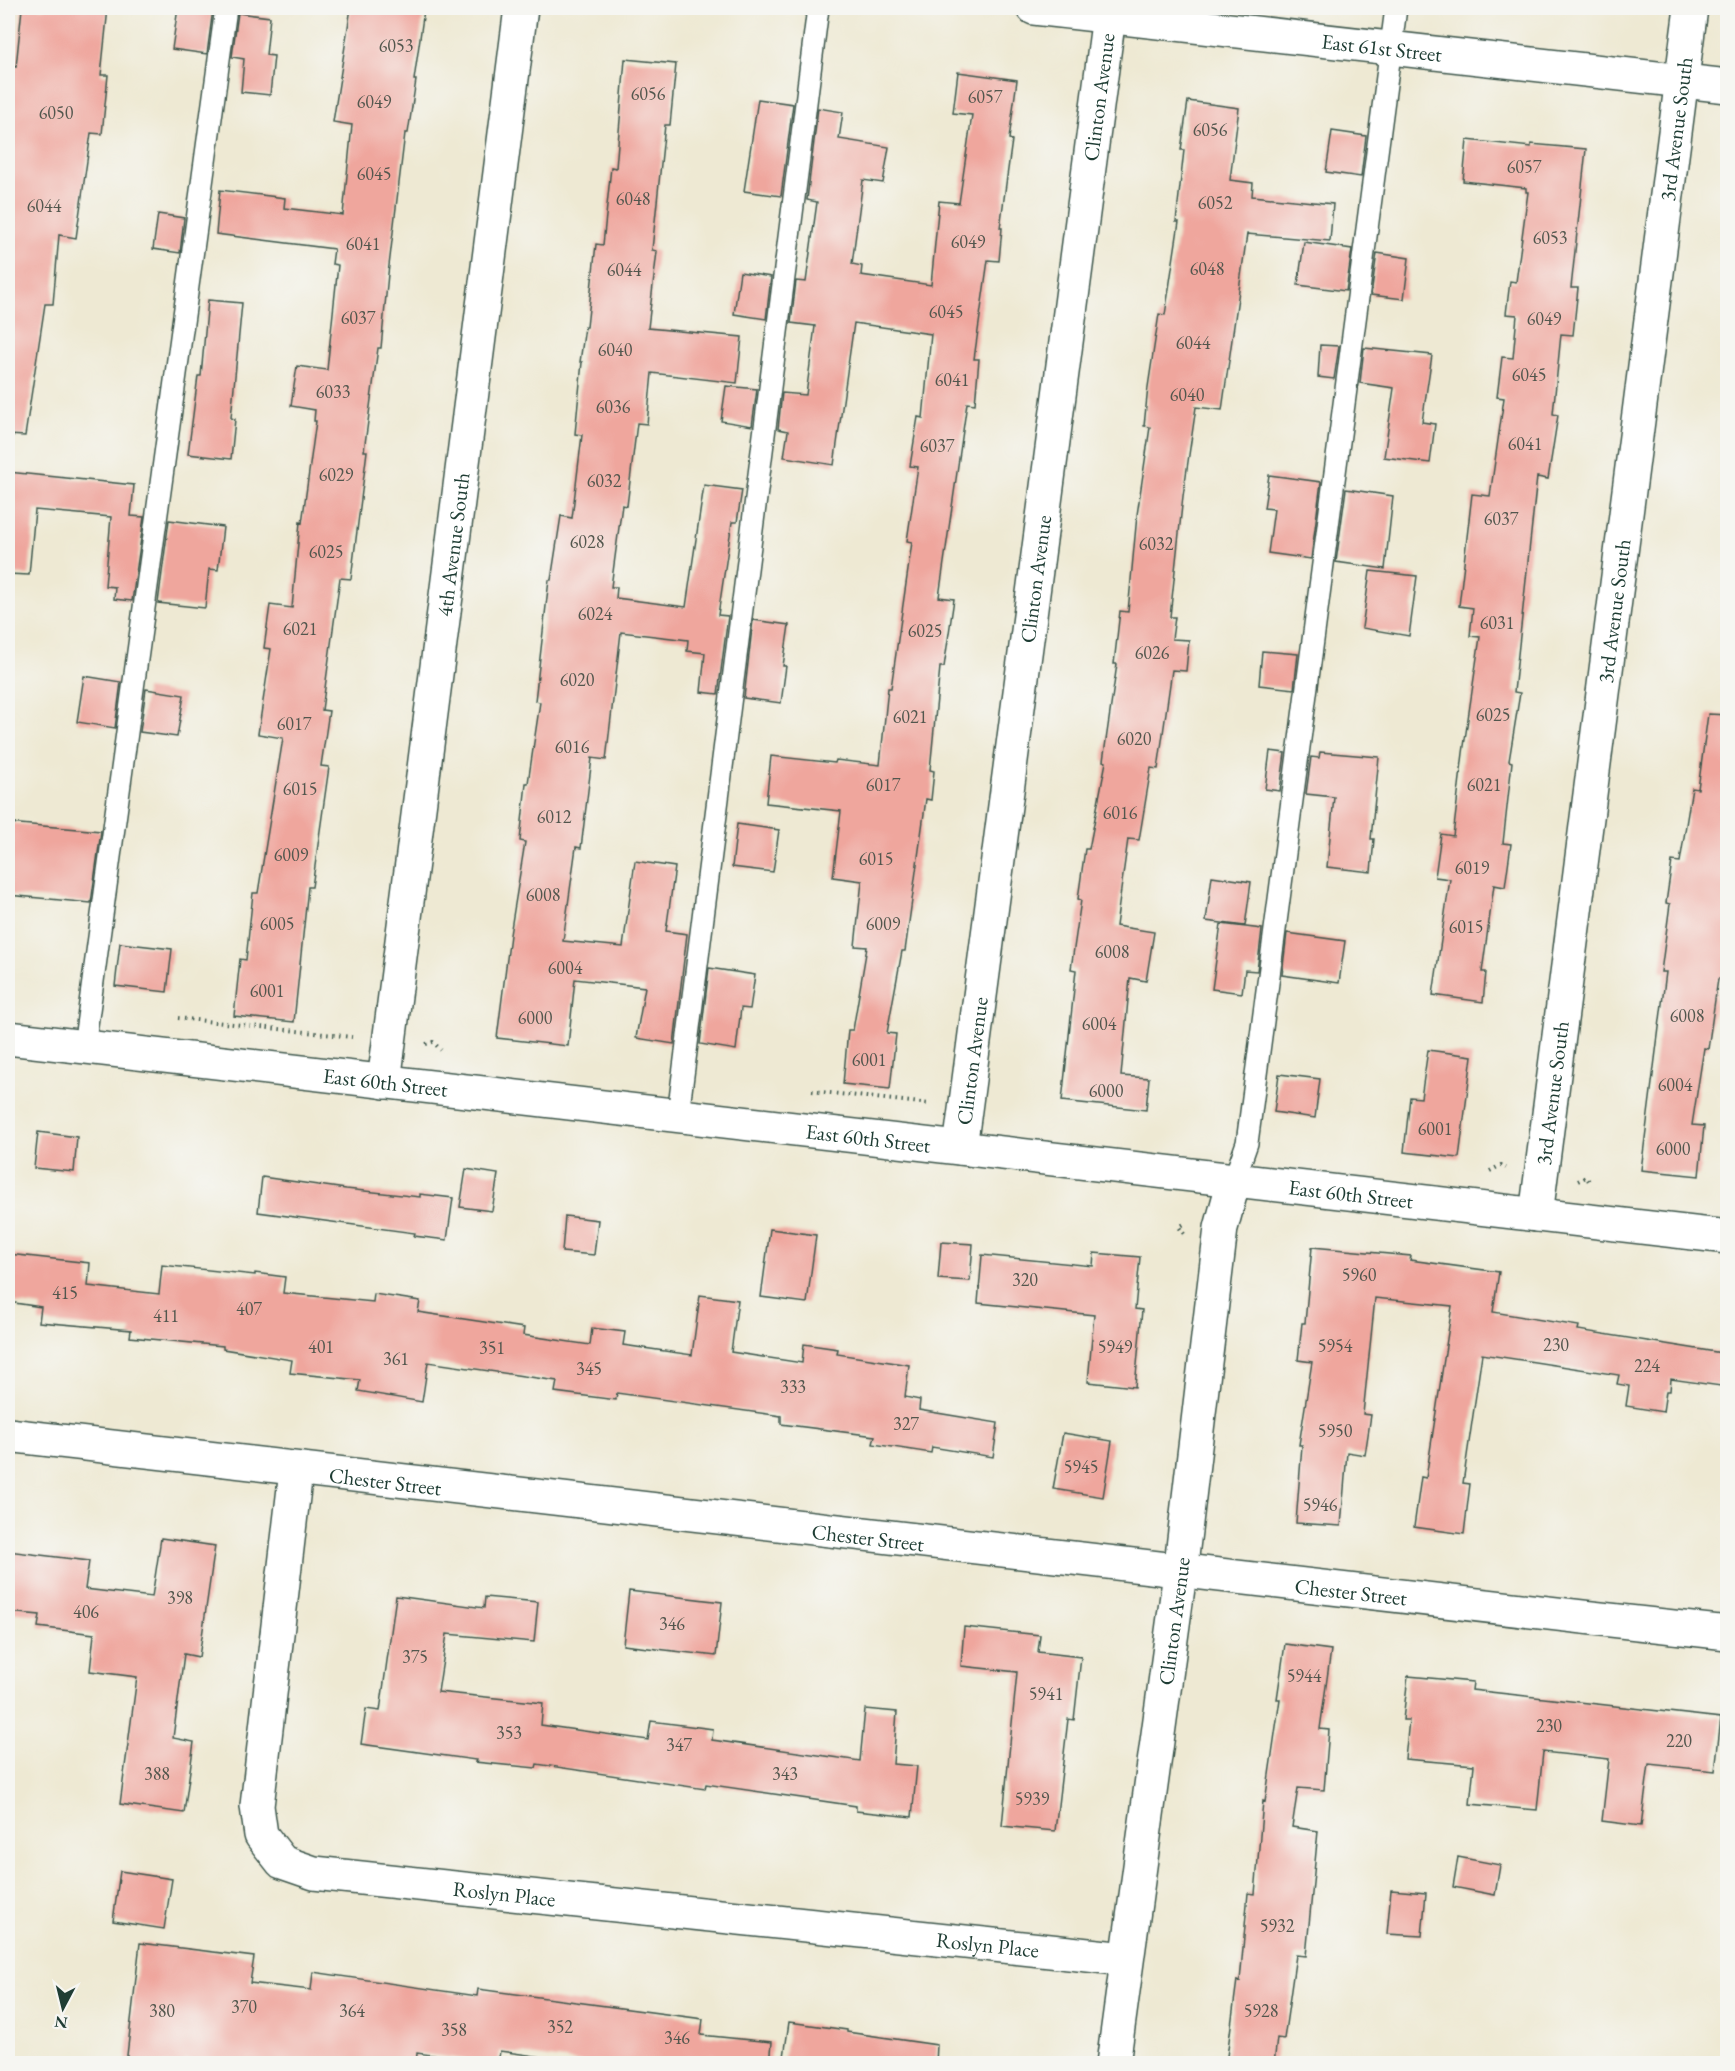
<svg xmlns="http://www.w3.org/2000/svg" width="1735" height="2071" viewBox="0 0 1735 2071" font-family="'EB Garamond',serif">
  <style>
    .building { fill: #efa69d }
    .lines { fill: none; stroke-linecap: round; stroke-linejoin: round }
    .service-casing { stroke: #3e574c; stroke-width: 24 }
    .minor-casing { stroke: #3e574c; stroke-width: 36 }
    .tertiary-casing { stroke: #3e574c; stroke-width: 36 }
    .path { stroke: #3e574c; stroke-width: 4; stroke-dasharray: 1.5 4.5; stroke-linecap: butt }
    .service { stroke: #fff; stroke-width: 21 }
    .minor { stroke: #fff; stroke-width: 33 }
    .tertiary { stroke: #fff; stroke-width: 33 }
    .labels { text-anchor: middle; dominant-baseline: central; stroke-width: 4.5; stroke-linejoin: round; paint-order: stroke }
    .number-label { font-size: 18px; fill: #53574e }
    .street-label { font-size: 21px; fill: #1f3d34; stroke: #f6f6f2 }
  </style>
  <rect width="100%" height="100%" fill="#f6f6f2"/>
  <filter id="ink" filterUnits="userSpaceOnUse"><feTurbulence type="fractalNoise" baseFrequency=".0167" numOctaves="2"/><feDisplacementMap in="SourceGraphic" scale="12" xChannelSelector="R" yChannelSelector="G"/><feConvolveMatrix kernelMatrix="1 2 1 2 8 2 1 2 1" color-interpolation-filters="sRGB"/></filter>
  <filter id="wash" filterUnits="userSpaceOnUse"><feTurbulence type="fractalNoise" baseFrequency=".008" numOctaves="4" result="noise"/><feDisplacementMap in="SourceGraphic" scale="24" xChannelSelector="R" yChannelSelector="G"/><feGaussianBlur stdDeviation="1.35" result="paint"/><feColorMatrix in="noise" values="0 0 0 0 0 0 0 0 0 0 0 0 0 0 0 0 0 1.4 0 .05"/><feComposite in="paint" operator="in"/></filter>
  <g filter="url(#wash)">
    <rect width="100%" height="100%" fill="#eee9d3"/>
    <g id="blocks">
      <path class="building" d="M22,8H108L101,75H108L102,134L91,133L76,238L59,235L53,304H45L25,436L8,435V98L11,66L16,67Z
        M178,8L213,9L207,54L172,49Z
        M351,8H406L424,10L414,80H416L408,133H405L388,274L381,348H378L364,451H367L351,579L340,578L322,710L329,711L321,766L329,767L312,887H308L294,1022L234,1016L240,959L246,960L253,893H258L283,738L258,734L271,649L264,648L270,605L292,608L300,522L302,523L316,421H314L315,410L291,406L297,366L327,370L338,265L332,264L334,249L216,234L220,190L285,198L284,208L343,215L352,125L333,122Z
        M238,13L270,17L266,55L274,56L270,95L241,92L244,59L232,57Z
        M625,59L676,64L670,125H665L652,250L657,251L648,328L742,337L737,383L652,373L647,424L637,423L627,506L622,505L611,587H617L616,598L686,607L704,485L742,490L737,522H732L718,615L728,616L718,694L701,692L705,653L687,651L688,640L621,632L606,760L592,758L581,848L576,847L563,941L623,947L635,861L675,867L666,931L687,934L674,1044L636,1038L645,987L575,979L568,1046L497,1038L510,935L525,842L520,841L526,783H528L540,702L535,701L549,580H551L561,516L572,518L582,435L575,434L582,362H580L585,327H587L596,244L603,245L611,167L616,168Z
        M958,72L1017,80L1009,139L1012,140L1000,228H1002L999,261L988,260L974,359H979L975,404L967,403L939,597L954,599L944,667H940L930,770L934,771L931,800L926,799L905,951H902L887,1033L896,1034L890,1089L843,1084L848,1030H853L867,947L855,946L862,881L833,877L841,811L766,803L771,756L835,763L836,760L880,765L888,688H891L912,542L907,541L918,467L910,466L918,417L923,418L931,334L854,323L834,465L784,457L788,431L778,429L782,393L806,395L815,326L791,323L796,281L806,282L817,202L807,200L818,108L843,112L839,139L889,147L883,183L863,180L852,264L862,266L861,275L931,285L939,201L959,203L972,115L953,113Z
        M758,99L793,104L781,196L744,191Z
        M1188,101L1239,108L1230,180L1253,183L1252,196L1333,204L1330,241L1247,234L1222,410L1196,407L1183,496L1170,617H1175L1172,639L1189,640L1186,671L1172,670L1158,769L1151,768L1139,840L1128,839L1116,926L1154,932L1146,981L1130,978L1121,1076L1149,1078L1146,1110L1062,1101L1076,970L1071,969L1081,900L1078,899L1085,849H1089L1106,762L1103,761L1117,664H1114L1120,611L1128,612L1137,515L1150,427L1144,426L1148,387L1159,314L1165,315L1179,222H1176L1184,150H1181Z
        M1332,131L1366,136L1361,177L1326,172Z
        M1467,140L1531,147V144L1586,149L1571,288H1578L1573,335L1561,334L1553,414L1558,415L1548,479L1537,477L1514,692L1520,693L1509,761L1512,762L1503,843L1511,844L1505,887L1494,885L1482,972H1486L1483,1002L1433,995L1450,879L1435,877L1441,834L1453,836L1463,753L1480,637L1470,636L1473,608L1459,606L1472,494L1490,496L1504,398L1497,397L1502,357L1513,358L1517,315L1506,314L1510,281L1516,282L1528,192H1526V188L1463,181Z
        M158,214L184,218L180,253L153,249Z
        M1304,242L1352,249L1346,291L1298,285Z
        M1377,253L1409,258L1404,299L1371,295Z
        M740,272L771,277L766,319L734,314Z
        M208,300L242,303L231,418L235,419L231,459L188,454L198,376H201Z
        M1320,345L1339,346L1334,379L1318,377Z
        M1364,348L1432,355L1422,422L1435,424L1430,463L1384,457L1394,388L1360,383Z
        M726,386L757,389L752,426L721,421Z
        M8,472L134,485L131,516L144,517L132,601L114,599L115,587L105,586L111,517L35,510L29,575L8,574Z
        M1269,475L1321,482L1311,559L1268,553L1274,509L1264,508Z
        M1346,489L1393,496L1385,569L1336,562Z
        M169,520L223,527L218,570L209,569L205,608L158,603Z
        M1370,571L1417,576L1409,636L1362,628Z
        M753,620L789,625L783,666H786L781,703L744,698Z
        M1262,651L1298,654L1294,689L1259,685Z
        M84,676L121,682L115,728L77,722Z
        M146,689L184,695L177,737L140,732Z
        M1708,714L1728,715V980L1718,979L1708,1049L1704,1048L1692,1125L1704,1126L1699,1176L1641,1170L1666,972H1661L1670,904L1666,903L1672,861L1680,862L1692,788L1698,789Z
        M1270,751L1285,753L1280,791L1265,789Z
        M1320,752L1379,757L1371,839H1374L1371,872L1327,867L1334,797L1306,794L1311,757L1319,758Z
        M8,823L101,831L91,903L8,895Z
        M737,824L779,830L773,872L732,867Z
        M1212,876L1251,882L1245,926L1206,921Z
        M1221,924L1262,929L1257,971L1245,970L1242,993L1212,989Z
        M1287,933L1345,941L1339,983L1282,975Z
        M120,943L172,949L167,992L115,986Z
        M709,968L755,975L750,1009L741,1008L736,1050L700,1044Z
        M1428,1050L1472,1056L1459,1158L1404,1152L1410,1097L1421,1098Z
        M1279,1074L1320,1079L1315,1118L1274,1112Z
        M38,1132L77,1137L74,1172L34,1168Z
        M466,1169L498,1174L492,1211L460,1207Z
        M262,1177L346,1189L420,1197V1194L453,1198L447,1240L414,1236L415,1233L258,1212Z
        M565,1216L598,1220L594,1255L562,1252Z
        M770,1229L816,1235L807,1303L761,1297Z
        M941,1242L973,1244L970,1281L938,1279Z
        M1312,1247L1411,1256L1410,1260L1499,1272L1493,1312L1579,1326L1578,1330L1728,1354V1387L1671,1379L1670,1391H1666L1663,1412L1626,1406L1629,1386L1617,1384L1619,1375L1482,1354L1463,1483L1470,1484L1464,1534L1414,1527L1421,1477L1426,1478L1452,1306L1375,1298L1363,1414L1371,1415L1365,1455L1347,1452L1341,1526L1296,1523L1302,1445H1299L1312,1362L1298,1360L1302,1323H1305Z
        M1094,1253L1140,1257L1135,1309L1142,1310L1135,1387L1088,1382L1094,1315L978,1303L982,1255L1093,1266Z
        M8,1254L90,1263L88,1286L159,1294L162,1265L255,1275V1273L285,1277L283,1293L373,1302L374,1294L420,1301L418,1312L524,1328L523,1335L590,1345L592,1328L625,1332L623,1345L692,1355L700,1295L738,1300L731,1352L802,1363L804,1344L838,1349L837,1354L909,1365L905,1397L920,1400L919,1410L998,1423L993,1457L932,1447L931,1453L873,1444L875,1436L781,1424V1416L617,1393L616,1400L555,1392L557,1381L428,1362L422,1402L358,1391L360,1380L290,1373L292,1360L223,1349V1346L130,1337L131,1330L39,1322L41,1307L8,1302Z
        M1063,1433L1112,1441L1103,1497L1053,1489Z
        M161,1538L215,1546L199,1657L184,1654L173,1738L194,1742L184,1813L120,1804L137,1677L90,1671L94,1634L38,1627L40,1615L8,1612V1551L89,1561L85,1589L152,1597Z
        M629,1591L722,1602L716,1656L623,1645Z
        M396,1596L484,1608L485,1597L538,1602L534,1642L447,1634L438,1692L543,1703L541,1725L648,1740L651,1721L713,1729L712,1740L860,1761L865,1709L897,1712L893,1764L917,1766L912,1817L856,1811V1806L706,1784L705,1789L537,1764L536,1768L475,1762L476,1760L361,1744L366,1709L380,1711Z
        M964,1627L1040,1635L1038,1652L1081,1657L1074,1720L1068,1719L1055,1831L1002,1826L1017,1672L961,1666Z
        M1285,1644L1331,1650L1320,1729L1329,1730L1324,1790L1298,1788L1292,1827L1318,1831L1306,1956L1296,1955L1284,2039L1277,2038L1274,2064H1226L1237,1980L1240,1981L1248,1893L1255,1894L1263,1801L1265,1802L1280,1699H1277Z
        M1408,1676L1473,1682L1472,1690L1721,1718L1715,1771L1649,1764L1641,1826L1602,1821L1609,1759L1543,1752L1537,1810L1470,1804L1474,1765L1405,1759L1409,1720H1403Z
        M1458,1857L1500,1865L1495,1895L1453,1887Z
        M120,1871L172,1879L164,1929L113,1921Z
        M1391,1890L1426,1893L1422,1936L1387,1934Z
        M140,1943L254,1957L250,1983L311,1990L313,1972L477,1996L478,1989L703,2019L701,2035L772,2042L770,2064H593L500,2051L498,2064L417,2053L416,2064H215L185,2060V2064H126Z
        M789,2022L847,2030V2032L937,2045L936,2064H783Z"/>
    </g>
  </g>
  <g filter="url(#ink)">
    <use href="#blocks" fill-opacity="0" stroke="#3e574c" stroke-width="1.5"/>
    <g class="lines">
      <defs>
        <path id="service" d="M84,1047L226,8
          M678,1115L818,8
          M1234,1180L1247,1143L1396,8"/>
        <g id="minor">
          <path id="s1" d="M1034,8L1728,86"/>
          <path id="s2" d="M384,1082L521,8"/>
          <path id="s3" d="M960,1148L1110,8"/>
          <path id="s4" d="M1536,1215L1691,8"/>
          <path id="s5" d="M8,1435C580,1506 1154,1570 1728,1633"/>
          <path id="s6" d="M296,1471L257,1806L261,1835L282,1862L314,1873L1126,1959"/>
          <path id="s7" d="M1113,2064L1180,1573L1221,1228L1234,1180"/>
        </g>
        <g id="tertiary">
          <path id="s8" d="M8,1038L1728,1237"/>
        </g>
      </defs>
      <use href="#service" class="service-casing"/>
      <use href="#minor" class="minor-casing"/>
      <use href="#tertiary" class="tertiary-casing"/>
      <path class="path" d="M178,1018L352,1037
        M426,1044L433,1042L441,1050
        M812,1091L930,1104
        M1490,1171L1501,1165L1506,1168
        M1578,1181L1586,1177L1591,1184
        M1184,1234L1179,1227L1186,1223"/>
      <use href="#service" class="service"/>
      <use href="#minor" class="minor"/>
      <use href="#tertiary" class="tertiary"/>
    </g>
  </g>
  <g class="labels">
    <g class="number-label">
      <text x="396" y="45">6053</text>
      <text x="648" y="93">6056</text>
      <text x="985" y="96">6057</text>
      <text x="374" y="101">6049</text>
      <text x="56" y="112">6050</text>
      <text x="1210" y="129">6056</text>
      <text x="1524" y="166">6057</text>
      <text x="374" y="173">6045</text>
      <text x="633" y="198">6048</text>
      <text x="1215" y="202">6052</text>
      <text x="44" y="205">6044</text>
      <text x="1550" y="237">6053</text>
      <text x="968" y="241">6049</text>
      <text x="363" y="243">6041</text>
      <text x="1207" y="268">6048</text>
      <text x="624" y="269">6044</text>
      <text x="946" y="311">6045</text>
      <text x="358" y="317">6037</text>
      <text x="1544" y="318">6049</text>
      <text x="1193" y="342">6044</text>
      <text x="615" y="349">6040</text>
      <text x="1529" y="374">6045</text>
      <text x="952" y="379">6041</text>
      <text x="333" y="391">6033</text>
      <text x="1187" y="394">6040</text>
      <text x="613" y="406">6036</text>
      <text x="1525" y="443">6041</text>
      <text x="937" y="445">6037</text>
      <text x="336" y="474">6029</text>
      <text x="604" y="480">6032</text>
      <text x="1501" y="518">6037</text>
      <text x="587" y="541">6028</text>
      <text x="1156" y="543">6032</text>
      <text x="326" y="551">6025</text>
      <text x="595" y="613">6024</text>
      <text x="1497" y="622">6031</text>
      <text x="300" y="628">6021</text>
      <text x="925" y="630">6025</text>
      <text x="1152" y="652">6026</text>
      <text x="577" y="679">6020</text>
      <text x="1493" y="714">6025</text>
      <text x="910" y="716">6021</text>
      <text x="294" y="723">6017</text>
      <text x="1134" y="738">6020</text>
      <text x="572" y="746">6016</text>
      <text x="883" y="784">6017</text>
      <text x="1484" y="784">6021</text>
      <text x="300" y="788">6015</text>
      <text x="1120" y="812">6016</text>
      <text x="554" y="816">6012</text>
      <text x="291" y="854">6009</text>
      <text x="876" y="858">6015</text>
      <text x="1472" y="867">6019</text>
      <text x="543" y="894">6008</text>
      <text x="277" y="923">6005</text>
      <text x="883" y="923">6009</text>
      <text x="1466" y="926">6015</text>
      <text x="1112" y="951">6008</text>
      <text x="565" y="967">6004</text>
      <text x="267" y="990">6001</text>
      <text x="1687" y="1015">6008</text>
      <text x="535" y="1017">6000</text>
      <text x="1099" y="1023">6004</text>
      <text x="869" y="1059">6001</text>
      <text x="1675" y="1084">6004</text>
      <text x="1106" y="1090">6000</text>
      <text x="1435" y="1128">6001</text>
      <text x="1673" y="1148">6000</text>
      <text x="1359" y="1274">5960</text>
      <text x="1025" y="1279">320</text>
      <text x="65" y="1292">415</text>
      <text x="249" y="1308">407</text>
      <text x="166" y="1315">411</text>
      <text x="1556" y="1344">230</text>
      <text x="1335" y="1345">5954</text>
      <text x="321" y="1346">401</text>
      <text x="1115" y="1346">5949</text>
      <text x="492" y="1347">351</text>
      <text x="396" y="1358">361</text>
      <text x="1647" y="1365">224</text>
      <text x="589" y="1368">345</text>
      <text x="793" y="1386">333</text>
      <text x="906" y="1423">327</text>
      <text x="1335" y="1430">5950</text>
      <text x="1081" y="1466">5945</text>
      <text x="1320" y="1504">5946</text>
      <text x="180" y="1597">398</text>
      <text x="86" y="1611">406</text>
      <text x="672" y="1623">346</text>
      <text x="415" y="1656">375</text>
      <text x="1304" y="1675">5944</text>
      <text x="1046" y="1693">5941</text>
      <text x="1549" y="1725">230</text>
      <text x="509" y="1732">353</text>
      <text x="1679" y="1740">220</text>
      <text x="679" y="1744">347</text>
      <text x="157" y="1773">388</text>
      <text x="785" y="1773">343</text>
      <text x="1032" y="1798">5939</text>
      <text x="1277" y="1925">5932</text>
      <text x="244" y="2006">370</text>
      <text x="162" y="2010">380</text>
      <text x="352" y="2010">364</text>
      <text x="1261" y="2010">5928</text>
      <text x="560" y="2026">352</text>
      <text x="454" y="2029">358</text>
      <text x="677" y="2037">346</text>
    </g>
    <g class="street-label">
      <text stroke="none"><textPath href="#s1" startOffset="350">East 61st Street</textPath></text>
      <text stroke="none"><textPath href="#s3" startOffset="1060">Clinton Avenue</textPath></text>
      <text stroke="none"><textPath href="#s4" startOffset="1095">3rd Avenue South</textPath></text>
      <text stroke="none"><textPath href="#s2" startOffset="542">4th Avenue South</textPath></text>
      <text stroke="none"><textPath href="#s3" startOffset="574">Clinton Avenue</textPath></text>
      <text stroke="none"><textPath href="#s4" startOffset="609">3rd Avenue South</textPath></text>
      <text stroke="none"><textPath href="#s3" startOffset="88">Clinton Avenue</textPath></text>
      <text stroke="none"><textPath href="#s8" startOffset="380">East 60th Street</textPath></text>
      <text stroke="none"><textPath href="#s4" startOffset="123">3rd Avenue South</textPath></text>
      <text stroke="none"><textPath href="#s8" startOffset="866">East 60th Street</textPath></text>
      <text stroke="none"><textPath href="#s8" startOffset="1352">East 60th Street</textPath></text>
      <text stroke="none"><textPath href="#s5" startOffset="380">Chester Street</textPath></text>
      <text stroke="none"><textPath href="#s5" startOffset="866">Chester Street</textPath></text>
      <text stroke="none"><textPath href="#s5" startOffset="1352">Chester Street</textPath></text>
      <text stroke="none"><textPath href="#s7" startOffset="447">Clinton Avenue</textPath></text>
      <text stroke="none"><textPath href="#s6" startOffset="626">Roslyn Place</textPath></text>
      <text stroke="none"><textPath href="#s6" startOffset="1112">Roslyn Place</textPath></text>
    </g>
  </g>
  <rect width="1735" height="2071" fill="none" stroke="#f6f6f2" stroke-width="30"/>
  <g transform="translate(63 2008) rotate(187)" stroke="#f6f6f2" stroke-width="4.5" paint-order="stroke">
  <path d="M0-4.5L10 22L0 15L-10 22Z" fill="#1f3d34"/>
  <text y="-9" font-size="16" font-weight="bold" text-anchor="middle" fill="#1f3d34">N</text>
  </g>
</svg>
